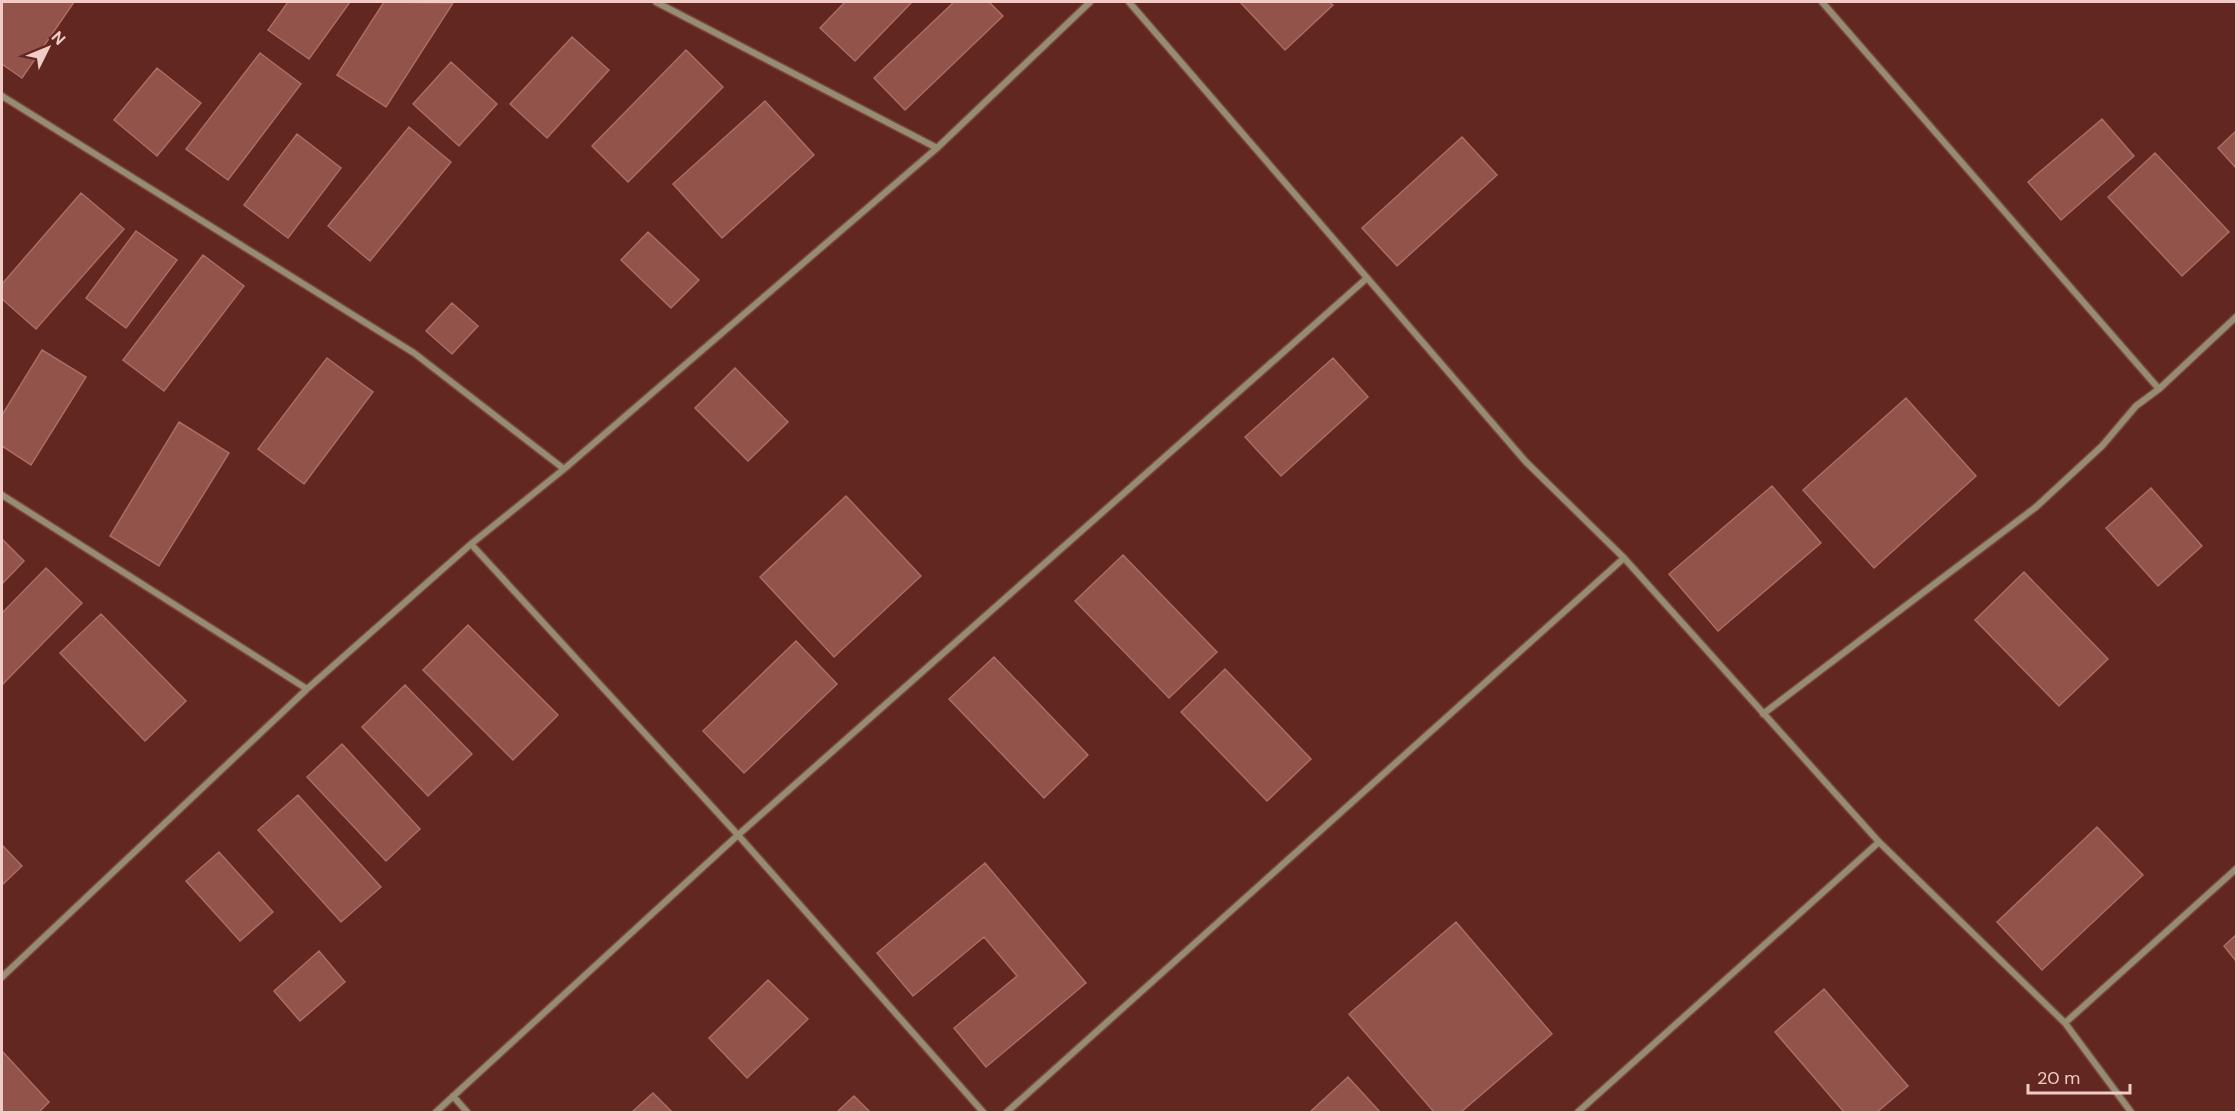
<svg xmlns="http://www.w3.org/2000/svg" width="2238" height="1114" viewBox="0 0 2238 1114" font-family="'DM Sans',sans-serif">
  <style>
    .building { fill: #92534a; stroke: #ad6c62; stroke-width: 1.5 }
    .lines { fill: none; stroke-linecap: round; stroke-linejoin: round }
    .street-casing { stroke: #7b453e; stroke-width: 9 }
    .street { stroke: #958c72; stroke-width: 6 }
  </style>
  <rect width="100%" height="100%" fill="#612720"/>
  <path class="building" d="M2,2H74L22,78L2,64Z
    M288,2H350L309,59L268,30Z
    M384,2L453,3L386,107L337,75Z
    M845,2H912L855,61L820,28Z
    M954,2H989L1003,16L905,110L874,78Z
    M1240,2H1329L1333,5L1285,50Z
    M572,37L609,70L547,138L510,104Z
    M686,50L723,87L628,182L592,146Z
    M260,53L301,84L228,180L186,149Z
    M451,62L497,104L459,146L413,104Z
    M157,68L201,103L157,156L114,120Z
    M765,101L814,155L722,238L673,184Z
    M2102,119L2134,156L2061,220L2028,182Z
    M409,127L451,162L370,261L328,226Z
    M2236,131V168L2218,148Z
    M297,134L341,168L288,238L244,205Z
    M1462,137L1497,175L1397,266L1362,228Z
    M2155,153L2229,232L2182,276L2108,197Z
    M81,193L124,229L36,329L2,299V284Z
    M136,231L177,260L126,328L86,298Z
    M648,232L699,280L671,308L621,260Z
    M203,255L244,286L164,391L123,360Z
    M452,303L478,326L452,354L426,331Z
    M42,350L86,377L31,465L2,446V415Z
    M327,358L373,392L304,484L258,449Z
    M1333,358L1368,397L1281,476L1245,437Z
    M735,368L788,422L748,461L695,408Z
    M1906,398L1976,476L1874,568L1803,490Z
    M179,422L229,453L159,566L110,536Z
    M1772,486L1821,543L1718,631L1669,574Z
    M2151,488L2202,546L2158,586L2106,528Z
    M846,496L921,576L834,657L760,577Z
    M2,539L24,561L2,584Z
    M1123,555L1217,652L1169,698L1075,601Z
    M46,568L82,603L2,685V613Z
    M2024,572L2108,659L2059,706L1975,620Z
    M101,614L186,701L145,741L60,653Z
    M468,625L558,715L513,760L423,670Z
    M796,641L837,684L744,773L703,731Z
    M994,657L1088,755L1044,798L949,699Z
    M1225,669L1311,759L1267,801L1181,712Z
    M405,685L472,754L428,796L362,727Z
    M342,744L420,829L386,861L307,777Z
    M298,795L381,887L341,922L258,830Z
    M2097,827L2143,875L2042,970L1997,922Z
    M2,845L22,866L2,885Z
    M219,852L273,912L240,941L186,881Z
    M985,863L1086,983L986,1067L954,1028L1017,976L984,937L913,996L877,953Z
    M1456,922L1552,1034L1461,1112H1434L1349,1014Z
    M2236,935V961L2224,946Z
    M319,951L345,982L300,1021L274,991Z
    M768,980L808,1019L747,1078L709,1038Z
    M1824,989L1908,1086L1877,1112H1844L1775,1032Z
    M2,1051L49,1102L39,1112H2Z
    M1348,1077L1380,1112H1310Z
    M653,1093L672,1112H632Z
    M854,1096L870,1112H837Z"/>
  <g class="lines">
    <defs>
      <path id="street" d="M656,2L937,148
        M1129,2L1526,462L1624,558L1879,842L2065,1023L2131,1112
        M1822,2L2159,389
        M2,96L414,353L564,469
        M2,495L307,689
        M471,544L738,835L983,1112
        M1763,714L2036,507L2102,446L2136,406L2159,389L2236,317
        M2,977L307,689L471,544L564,469L937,148L1090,2
        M2065,1023L2236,869
        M453,1096L467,1112
        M436,1112L738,835L1367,278
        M1007,1112L1624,558
        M1578,1112L1879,842"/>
    </defs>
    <use href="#street" class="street-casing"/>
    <use href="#street" class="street"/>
  </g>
  <rect width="2238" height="1114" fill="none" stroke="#f1ccc6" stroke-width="6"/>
  <g transform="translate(48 48) rotate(47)" stroke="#612720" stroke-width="4.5" paint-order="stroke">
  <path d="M0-4.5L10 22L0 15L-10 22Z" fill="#f1ccc6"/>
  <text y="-9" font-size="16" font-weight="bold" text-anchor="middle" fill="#f1ccc6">N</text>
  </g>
  <path d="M2028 1084v9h102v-9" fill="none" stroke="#f1ccc6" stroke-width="3"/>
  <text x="2037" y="1084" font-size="18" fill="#f1ccc6" stroke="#612720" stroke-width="4.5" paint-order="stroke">20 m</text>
</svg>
